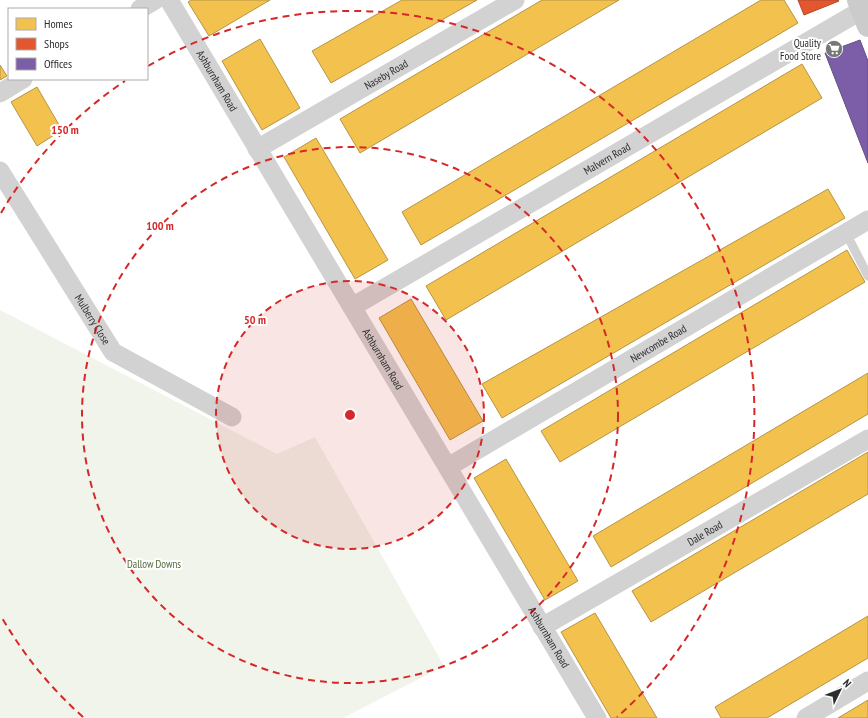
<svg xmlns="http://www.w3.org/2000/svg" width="868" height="718" viewBox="0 0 868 718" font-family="'PT Sans Narrow',sans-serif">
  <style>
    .green { fill: #f0f4eb }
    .homes { fill: #f2c14e; stroke: #b79544 }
    .shops { fill: #e4572e; stroke: #ad4a2e }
    .offices { fill: #7b5ea7; stroke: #644f82 }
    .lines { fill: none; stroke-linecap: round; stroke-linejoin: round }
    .lane { stroke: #d2d2d2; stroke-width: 9 }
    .street { stroke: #d2d2d2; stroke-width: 19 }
    .secondary { stroke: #cbcbcb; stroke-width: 22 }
    .ring { fill: none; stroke: #d62828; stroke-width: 2; stroke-dasharray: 7 5 }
    .labels { text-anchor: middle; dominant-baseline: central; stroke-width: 4; stroke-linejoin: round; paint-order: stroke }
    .poi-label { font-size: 11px; fill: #2d2d2d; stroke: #fff; text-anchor: end }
    .street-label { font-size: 11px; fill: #2d2d2d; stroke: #fff }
    .park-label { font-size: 11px; fill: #506a39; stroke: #fff }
    .centre { fill: #d62828; stroke: #fff; stroke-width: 2 }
    .ring-label { font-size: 12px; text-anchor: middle; font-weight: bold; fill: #d62828; stroke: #fff; stroke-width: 4; stroke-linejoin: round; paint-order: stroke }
  </style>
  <rect width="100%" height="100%" fill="#fff"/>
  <path class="green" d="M0,310L277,454L315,437L444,666L343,718H0Z"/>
  <path class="homes" d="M191,0H270L209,36L188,2Z
    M402,0H477L331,83L312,51Z
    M542,0H619L360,153L340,119Z
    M761,0H784L798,23L421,245L402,212Z
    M260,39L300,108L262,130L222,61Z
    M802,64L822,98L446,320L426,286Z
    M0,65L7,76L0,80Z
    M37,87L62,130L37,146L11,102Z
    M316,138L388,260L355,279L284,157Z
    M828,189L845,218L502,418L482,384Z
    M847,250L865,282L560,462L541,431Z
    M411,299L483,421L450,440L379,318Z
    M868,373V414L611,567L593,536Z
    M868,452V494L651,622L632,591Z
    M506,459L578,581L545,600L474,478Z
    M595,613L657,718H611L561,632Z
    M868,616V658L767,718H721L715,707Z
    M868,700V718H838Z"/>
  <path class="shops" d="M798,0H838L839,1L804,15Z"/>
  <path class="offices" d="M860,40L868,61V163L825,53Z"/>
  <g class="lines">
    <path class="lane" d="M846,233L868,276"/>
    <g class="street">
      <path id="s1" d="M169,0L597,718"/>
      <path d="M140,9L155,0"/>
      <path d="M0,93L23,79"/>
      <path id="s2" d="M257,149L515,0"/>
      <path id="s3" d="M0,171L113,352L232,417"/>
      <path id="s4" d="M352,307L862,10"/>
      <path id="s5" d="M448,467L868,220"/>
      <path id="s6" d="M542,627L868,439"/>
      <path d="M806,718L868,681"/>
    </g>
    <path class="secondary" d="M858,0L868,26"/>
  </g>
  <circle cx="350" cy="415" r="134" fill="#d62828" fill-opacity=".12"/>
  <g class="ring">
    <circle cx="350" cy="415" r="134"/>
    <circle cx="350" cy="415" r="268"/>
    <path d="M83 717A403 403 0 0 1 1 616M1 213A403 403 0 0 1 125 81M148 66A403 403 0 0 1 617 717"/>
  </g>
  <defs>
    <symbol id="supermarket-disc" viewBox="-11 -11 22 22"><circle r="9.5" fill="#767676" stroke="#fff"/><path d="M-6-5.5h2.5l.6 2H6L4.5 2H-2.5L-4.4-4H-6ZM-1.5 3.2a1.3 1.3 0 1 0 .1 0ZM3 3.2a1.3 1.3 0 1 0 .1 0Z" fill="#fff"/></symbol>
  </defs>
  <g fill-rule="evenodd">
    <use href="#supermarket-disc" x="824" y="39" width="20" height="20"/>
  </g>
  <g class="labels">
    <g class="poi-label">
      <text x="821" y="43">Quality<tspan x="821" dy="13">Food Store</tspan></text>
    </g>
    <g class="street-label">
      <text stroke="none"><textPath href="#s2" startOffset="149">Naseby Road</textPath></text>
      <text stroke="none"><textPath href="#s1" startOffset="94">Ashburnham Road</textPath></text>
      <text stroke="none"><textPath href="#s4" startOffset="295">Malvern Road</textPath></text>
      <text stroke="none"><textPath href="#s3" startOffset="175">Mulberry Close</textPath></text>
      <text stroke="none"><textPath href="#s5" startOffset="244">Newcombe Road</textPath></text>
      <text stroke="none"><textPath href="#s1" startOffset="418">Ashburnham Road</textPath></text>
      <text stroke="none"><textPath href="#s6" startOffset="188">Dale Road</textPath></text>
      <text stroke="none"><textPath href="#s1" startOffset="742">Ashburnham Road</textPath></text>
    </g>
    <g class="park-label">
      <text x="154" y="564">Dallow Downs</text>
    </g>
  </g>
  <circle cx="350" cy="415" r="6" class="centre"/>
  <g class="ring-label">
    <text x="65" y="134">150 m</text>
    <text x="160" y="230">100 m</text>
    <text x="255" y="324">50 m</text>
  </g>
  <rect x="8" y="8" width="140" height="72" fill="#ffffff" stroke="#ababab"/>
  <rect x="16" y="18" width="20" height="12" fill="#f2c14e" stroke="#ababab"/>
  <text x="44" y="28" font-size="12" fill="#2d2d2d">Homes</text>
  <rect x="16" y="38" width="20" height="12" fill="#e4572e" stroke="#ababab"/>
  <text x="44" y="48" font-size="12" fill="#2d2d2d">Shops</text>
  <rect x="16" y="58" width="20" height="12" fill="#7b5ea7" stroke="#ababab"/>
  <text x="44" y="68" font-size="12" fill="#2d2d2d">Offices</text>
  <g transform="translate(840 690) rotate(47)" stroke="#ffffff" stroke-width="3" paint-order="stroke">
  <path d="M0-3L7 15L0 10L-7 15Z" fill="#2d2d2d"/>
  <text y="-6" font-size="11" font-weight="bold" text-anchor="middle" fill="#2d2d2d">N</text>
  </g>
</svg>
